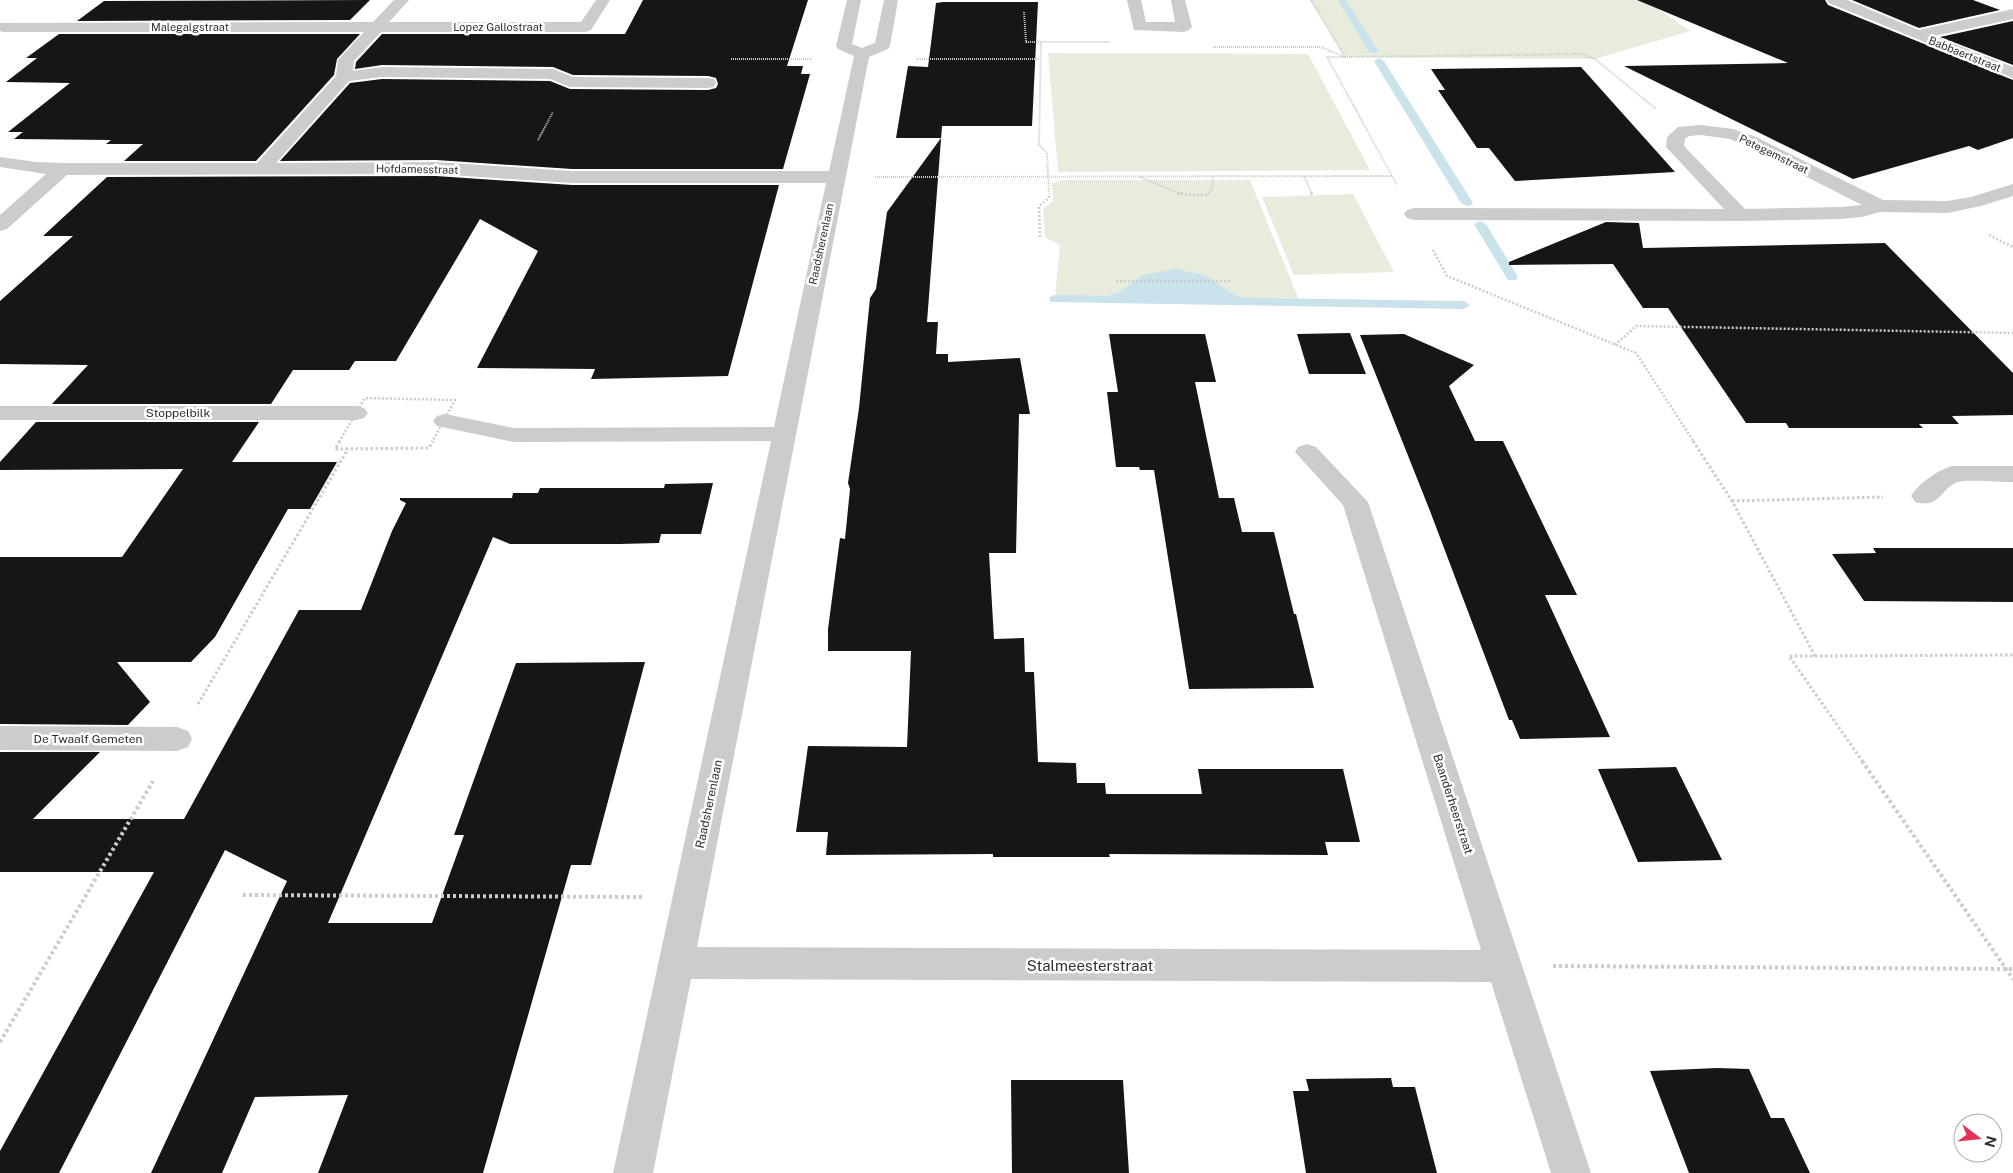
<svg xmlns="http://www.w3.org/2000/svg" width="2013" height="1173" viewBox="0 0 2013 1173" font-family="'Public Sans',sans-serif">
  <style>
    .green { fill: #e7ecdd }
    .water { fill: #c9e2eb }
    .lines { fill: none; stroke-linecap: round; stroke-linejoin: round }
    .stream { fill: #c9e2eb; fill-rule: evenodd }
    .building { fill: #161616 }
    .path-far3 { stroke: #ccc; stroke-width: 2; stroke-dasharray: 1 1; stroke-linecap: butt }
    .path-far2 { stroke: #ccc; stroke-width: 2.5; stroke-dasharray: 2 2; stroke-linecap: butt }
    .path-far1 { stroke: #ccc; stroke-width: 3; stroke-dasharray: 2.5 2.5; stroke-linecap: butt }
    .path { stroke: #ccc; stroke-width: 4; stroke-dasharray: 3 3; stroke-linecap: butt }
    .minor { fill: #ccc; fill-rule: evenodd }
    .labels { text-anchor: middle; dominant-baseline: central; stroke-width: 5; stroke-linejoin: round; paint-order: stroke }
    .far-street-label { font-size: 11px; fill: #2f2f2f; stroke: #fff }
    .street-label { font-size: 12px; fill: #2f2f2f; stroke: #fff }
    .near-street-label { font-size: 15px; fill: #2f2f2f; stroke: #fff }
  </style>
  <rect width="100%" height="100%" fill="#fff"/>
  <path class="green" d="M1310,0H1645L1690,31L1595,59L1345,57Z
    M1048,53L1308,54L1370,170L1058,172Z
    M1060,180H1250L1299,300L1055,297L1060,245L1045,237L1043,209L1053,201L1052,184Z
    M1353,194L1394,272L1294,275L1262,197Z"/>
  <path class="water" d="M1177,269L1206,276L1246,302L1099,300L1121,291L1143,275Z"/>
  <g class="lines">
    <path class="stream" d="M1338,0H1346L1378,51L1376,53H1370Z
      M1379,58L1384,61L1473,203L1471,205L1467,206L1461,203L1374,61Z
      M1480,221L1486,224L1518,277L1516,280H1508L1506,277L1474,224Z
      M1055,295L1464,301L1470,305L1464,309L1051,302L1049,299L1051,296Z"/>
  </g>
  <path class="building" d="M370,0L350,20L77,21L104,1Z
    M643,0H808L787,66H803L801,74H810L783,169H572L436,160L280,161L350,83L382,79L550,81L570,89L708,90L716,88L718,84L716,78L708,76L573,75L553,67L382,65L355,69L356,62L382,34H625Z
    M1637,0H1825L1828,5L2013,80V138L1978,150L1969,146L1853,179L1624,66L1788,63Z
    M1852,0H1973L2000,10L1919,28Z
    M943,2H1038L1032,126H942L927,322H938L936,354H948V362L1020,358L1030,414H1019L1016,553H989L994,639L1024,638L1025,672H1034L1038,762L1076,763L1077,783H1105L1106,794H1202L1198,769H1343L1360,842H1325L1328,855L1109,854L1110,857H993V854L826,855L828,832H796L808,746L907,747L911,651H828V629L840,538L845,539L850,489L848,483L859,408L870,298L876,289L887,212L941,138H896L908,66L928,67L936,3Z
    M2013,21V65L1940,37Z
    M59,34H360L337,59L334,75L256,161H124L143,144H106L111,140L14,139L23,132H8L70,83L6,82L37,58H26Z
    M1581,67L1675,172L1515,181L1489,148H1477L1438,90H1445L1431,69Z
    M436,176L572,185H779L728,376L591,379L595,369L477,368L538,251L480,219L396,361H355L349,370H293L271,404H52L88,365L0,364V301L73,236H43L107,177Z
    M1606,222L1639,223L1643,248L1885,243L2013,373V415L1952,416L1959,424H1919L1923,428H1789L1786,423H1746L1668,308H1643L1613,264L1509,265V262Z
    M1350,333L1366,374H1309L1297,334Z
    M1109,334H1205L1216,382H1195L1219,498H1234L1242,532H1274L1294,614H1296L1314,688L1189,689L1154,470H1140L1139,467H1116L1107,392H1118Z
    M1404,334L1474,365L1449,386L1475,441H1503L1577,595H1545L1610,737L1520,739L1512,720H1509L1430,511L1360,335Z
    M36,422H259L232,462H337L310,509H288L215,637L191,662H117L150,702L128,725L0,724V557H122L183,469L0,470V462Z
    M713,483L701,534H661L659,543L619,544H510L493,537L328,923H432L464,835H454L516,663L645,662L591,865H571L483,1173H318L348,1095L255,1097L222,1173H151L287,881L225,850L59,1173H0V1151L154,872H0V752H100L33,819H184L299,610H361L392,531L406,503L400,500V498H512L513,493H538L540,488H664L665,484Z
    M1873,548H2013V602L1864,601L1832,554L1876,553Z
    M1676,767L1722,860L1638,862L1598,769Z
    M1717,1068L1749,1069L1771,1118H1784L1810,1173H1689L1650,1071Z
    M1391,1078L1393,1087H1415L1437,1173H1306L1293,1091H1309L1306,1079Z
    M1011,1080H1123L1129,1173H1012Z"/>
  <g class="lines">
    <path class="path-far3" d="M1311,0L1345,57H1327L1397,185
      M1024,12L1026,42H1041
      M1213,47H1321L1345,57L1581,54L1595,59L1656,109
      M731,59H812
      M916,59H1040
      M538,140L553,112
      M1304,176L1312,194
      M875,177L1392,176
      M1140,177L1181,194
      M1049,194L1047,153L1039,145L1041,42H1110
      M1208,194L1212,189L1213,177"/>
    <path class="path-far2" d="M1177,193L1190,195H1207L1209,193
      M1311,193L1313,196
      M1989,235L2013,247
      M1040,237L1039,206L1049,198V193
      M1433,250L1447,276L1636,353L1694,442
      M1116,281H1231
      M1615,345L1636,326L2013,333
      M339,442L365,398L455,400L432,442"/>
    <path class="path-far1" d="M340,441L335,449L429,448L433,441
      M1693,441L1732,501L1815,656H1789L1863,762
      M1732,501L1883,497
      M1815,656L2013,655
      M198,704L348,449"/>
    <path class="path" d="M1862,761L2013,979
      M243,895L643,897
      M1553,966L2013,969
      M0,1042L153,781"/>
    <path class="minor" d="M394,0H409L389,22H581L596,0H610L591,30L586,32H381L354,61L353,71L382,67L553,69L573,77L708,78L714,79L716,83L714,87L708,88L570,87L550,79L382,77L349,81L276,163L436,162L572,171H829L854,56L838,49L836,46L847,0H861L852,44L862,48L875,43L884,0H898L890,46L888,49L869,57L697,947L1481,950L1343,505L1295,452L1298,447L1307,444L1316,447L1368,502L1591,1173H1551L1491,982L691,979L653,1173H613L771,441L514,442L437,426L433,421L437,416L445,414L514,428L774,427L826,183H572L436,174L67,175L7,229L0,231V215L46,174L0,167V157L36,162L62,163H257L336,76L338,60L364,32H3L0,31V23L373,22Z
      M1127,0H1141L1146,22H1175L1171,0H1185L1192,27L1189,30L1184,32L1134,30Z
      M1827,0H1847L1919,30L2013,9V19L1934,36L2013,67V78L1829,3Z
      M1701,125L1733,129L1754,136L1883,200L1947,201L1971,197L2013,184V196L1981,206L1947,213L1880,212L1862,217L1841,219L1740,221L1414,220L1407,218L1404,214L1407,210L1414,208L1724,209L1666,147L1667,137L1678,127ZM1701,135L1730,139L1742,144L1862,205L1841,207L1745,209L1684,146L1685,139L1689,136Z
      M0,406H356L364,408L368,413L364,418L356,420H0Z
      M1952,466H2013V482C2002,482 1966,479 1958,482C1940,488 1941,509 1915,502L1911,496C1919,483 1938,470 1952,466Z
      M0,726L177,727L188,731L192,739L188,747L177,751L0,750Z"/>
  </g>
  <g class="labels">
    <g class="far-street-label">
      <text x="190" y="27">Malegalgstraat</text>
      <text x="498" y="27">Lopez Gallostraat</text>
      <text transform="translate(1965 54) rotate(22)">Babbaertstraat</text>
      <text transform="translate(1774 154) rotate(26)">Petegemstraat</text>
      <text transform="translate(417 169) rotate(1)">Hofdamesstraat</text>
      <text transform="translate(821 244) rotate(-78)">Raadsherenlaan</text>
    </g>
    <g class="street-label">
      <text x="178" y="413">Stoppelbilk</text>
      <text x="88" y="739">De Twaalf Gemeten</text>
      <text transform="translate(709 804) rotate(-78)">Raadsherenlaan</text>
      <text transform="translate(1453 804) rotate(72)">Baanderheerstraat</text>
    </g>
    <g class="near-street-label">
      <text x="1090" y="965">Stalmeesterstraat</text>
    </g>
  </g>
  <g transform="translate(1978 1138) rotate(106)"><circle r="24" fill="#ffffff" stroke="#acacac"/>
  <path d="M0-4L9 19L0 12L-9 19Z" fill="#e23457"/>
  <text y="-8" font-size="14" font-weight="bold" text-anchor="middle" fill="#2f2f2f">N</text>
  </g>
</svg>
